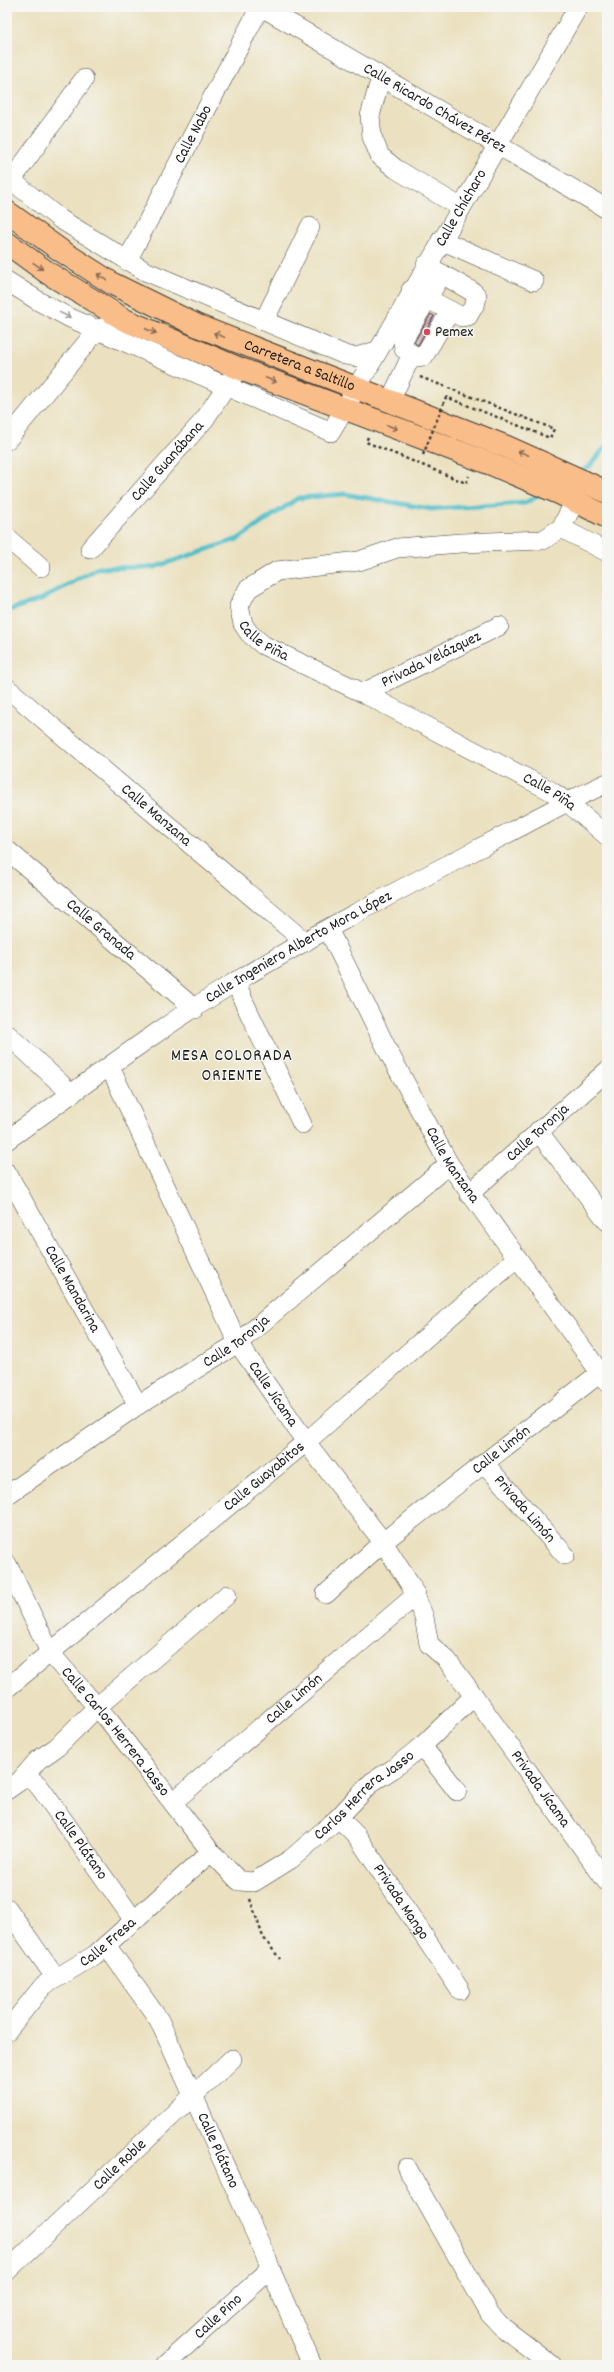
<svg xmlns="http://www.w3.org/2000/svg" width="614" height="2372" viewBox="0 0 614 2372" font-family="Dekko,sans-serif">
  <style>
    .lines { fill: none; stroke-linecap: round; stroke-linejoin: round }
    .stream { stroke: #50bec8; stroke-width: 5 }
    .building { fill: #cc9db7 }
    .minor-casing { stroke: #3b3a35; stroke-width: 20 }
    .major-casing { stroke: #3b3a35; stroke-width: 24 }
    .path { stroke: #3b3a35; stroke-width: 2.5; stroke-dasharray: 3 3; stroke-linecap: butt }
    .minor { stroke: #fff; stroke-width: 19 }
    .major { stroke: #f9bd89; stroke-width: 22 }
    .path-bridge { stroke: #3b3a35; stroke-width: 2.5; stroke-dasharray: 3 3; stroke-linecap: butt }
    .oneway { stroke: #8a6c52 }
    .oneway2 { stroke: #999 }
    .poi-dot { fill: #d1495b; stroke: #f6f6f2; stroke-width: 1.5 }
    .labels { text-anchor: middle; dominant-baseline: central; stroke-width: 3; stroke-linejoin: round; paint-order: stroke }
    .street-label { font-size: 16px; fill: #1c1c1c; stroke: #f6f6f2 }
    .poi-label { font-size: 16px; fill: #1c1c1c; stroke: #f6f6f2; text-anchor: start }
    .neighbourhood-label { font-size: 17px; letter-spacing: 1px; fill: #1c1c1c; stroke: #f6f6f2 }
  </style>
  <rect width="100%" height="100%" fill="#f6f6f2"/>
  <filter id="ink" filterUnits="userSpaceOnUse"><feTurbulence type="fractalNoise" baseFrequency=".025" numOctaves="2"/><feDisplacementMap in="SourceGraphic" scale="8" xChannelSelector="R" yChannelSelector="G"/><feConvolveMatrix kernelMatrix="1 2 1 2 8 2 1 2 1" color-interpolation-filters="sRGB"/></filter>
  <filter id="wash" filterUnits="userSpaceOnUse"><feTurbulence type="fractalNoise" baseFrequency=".012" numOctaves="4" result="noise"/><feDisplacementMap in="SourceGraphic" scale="16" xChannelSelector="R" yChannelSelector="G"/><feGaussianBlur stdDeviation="0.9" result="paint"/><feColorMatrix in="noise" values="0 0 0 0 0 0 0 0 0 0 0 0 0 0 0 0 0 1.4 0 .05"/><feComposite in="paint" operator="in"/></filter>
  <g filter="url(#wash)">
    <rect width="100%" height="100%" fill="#ebe1c0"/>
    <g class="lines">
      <path class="stream" d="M578,473L589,467L607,445
        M7,611L42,599L98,568L155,567L238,539L298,498L345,494L431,509L525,503L543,493"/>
    </g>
    <g id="blocks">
      <path class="building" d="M431,314L434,316L418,345L414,342Z"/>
    </g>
  </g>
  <g filter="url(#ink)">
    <use href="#blocks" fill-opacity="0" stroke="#3b3a35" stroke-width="1"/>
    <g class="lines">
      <defs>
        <g id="minor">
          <path id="s1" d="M262,7L607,209"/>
          <path d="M381,77L370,116L372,137L380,156L396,169L460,207"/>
          <path d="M7,177L60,219L145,271L345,355L356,357L376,351"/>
          <path d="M11,181L84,79"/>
          <path d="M441,240L534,281"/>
          <path id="s2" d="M127,261L260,7"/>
          <path id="s3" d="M7,281L40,302L68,317L331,432L578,7"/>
          <path d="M411,290L462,317L468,316L476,302L477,296L473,292L426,265"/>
          <path d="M264,321L310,227"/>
          <path d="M412,354L404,349L403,340L442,274"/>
          <path d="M390,401L412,354L418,357L424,356L450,311"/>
          <path d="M7,440L98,329L108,326"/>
          <path id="s4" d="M575,501L561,528L543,540L461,543L397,548L359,561L277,571L248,589L239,606L243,624L249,633L263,645L363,693L551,791L567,802L607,836"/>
          <path d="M561,528L607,552"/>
          <path d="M7,538L41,567"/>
          <path id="s5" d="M90,549L204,420L232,378"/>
          <path id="s6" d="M7,688L305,942"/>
          <path id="s7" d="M363,693L499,626"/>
          <path id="s8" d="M7,850L195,1009"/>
          <path id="s9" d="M328,929L389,1053L449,1164L607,1382"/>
          <path d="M236,981L243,1000L302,1124"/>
          <path d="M7,1034L72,1094"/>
          <path id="s10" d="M110,1067L238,1343L306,1442L383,1542L411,1586L424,1617L429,1644L447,1660L474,1696L607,1882"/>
          <path d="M538,1131L607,1221"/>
          <path id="s11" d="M7,1140C82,1087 158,1028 237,981C344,916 457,861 567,802L607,783"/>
          <path id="s12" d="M7,1173L138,1405"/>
          <path id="s13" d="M469,1194L607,1071"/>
          <path id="s14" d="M485,1464L565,1555"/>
          <path id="s15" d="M7,1495L138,1405L238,1343L449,1164"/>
          <path id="s16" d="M7,1564L51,1654L110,1722L211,1852L239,1881L254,1882L291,1859L336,1820L372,1782L393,1769L422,1746L474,1696"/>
          <path id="s17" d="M326,1594L383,1542L600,1373"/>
          <path id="s18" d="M7,1688L306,1442L516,1259"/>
          <path d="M422,1746L457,1791"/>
          <path id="s19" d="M25,1775L39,1786L133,1919"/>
          <path d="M7,1790L20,1781L38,1760L57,1747L97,1707L227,1595"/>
          <path id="s20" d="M173,1802L416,1595"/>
          <path id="s21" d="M336,1820L345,1824L357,1836L460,1990"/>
          <path d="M7,1908L55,1977"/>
          <path id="s22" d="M106,1945L159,2020L267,2259L269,2266L312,2365"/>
          <path id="s23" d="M7,2031L43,1986L95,1955L211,1852"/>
          <path d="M407,2168L490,2314L502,2327L552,2365"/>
          <path id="s24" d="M7,2271L232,2059"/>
          <path id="s25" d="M165,2365L265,2274L269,2266"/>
        </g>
        <g id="major">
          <path id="s26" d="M7,212L60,250L113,284L198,326L507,447L607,492"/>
          <path d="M7,243L48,273L125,320L238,368L491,464L561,494L607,517"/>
        </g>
      </defs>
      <use href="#minor" class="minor-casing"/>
      <use href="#major" class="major-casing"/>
      <path class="path" d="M420,377L554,429L550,438L446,397
        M368,437L366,442L466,483L469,476
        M250,1899L263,1937L280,1959"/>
      <use href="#minor" class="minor"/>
      <use href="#major" class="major"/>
      <path class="path-bridge" d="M423,455L446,397"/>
    </g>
    <defs><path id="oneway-shaft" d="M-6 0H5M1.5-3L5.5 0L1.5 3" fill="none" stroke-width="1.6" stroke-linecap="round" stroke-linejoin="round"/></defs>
    <g class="oneway">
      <use href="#oneway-shaft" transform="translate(38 266) rotate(35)"/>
      <use href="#oneway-shaft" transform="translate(102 277) rotate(-147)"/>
      <use href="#oneway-shaft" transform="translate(151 331) rotate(23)"/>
      <use href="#oneway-shaft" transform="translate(219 335) rotate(-158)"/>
      <use href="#oneway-shaft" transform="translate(271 380) rotate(21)"/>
      <use href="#oneway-shaft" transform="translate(392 427) rotate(21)"/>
      <use href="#oneway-shaft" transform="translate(523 453) rotate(-157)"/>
    </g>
    <use class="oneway2" href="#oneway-shaft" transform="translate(65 315) rotate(26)"/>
  </g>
  <circle class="poi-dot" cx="427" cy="332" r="4"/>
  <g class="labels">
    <g class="street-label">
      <text stroke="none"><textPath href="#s1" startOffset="200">Calle Ricardo Chávez Pérez</textPath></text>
      <text stroke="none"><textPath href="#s2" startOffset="143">Calle Nabo</textPath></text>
      <text stroke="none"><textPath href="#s3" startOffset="617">Calle Chícharo</textPath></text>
      <text stroke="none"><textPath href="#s26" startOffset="332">Carretera a Saltillo</textPath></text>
      <text stroke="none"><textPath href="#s5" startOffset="117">Calle Guanábana</textPath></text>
      <text stroke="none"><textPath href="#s4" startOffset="420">Calle Piña</textPath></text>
      <text stroke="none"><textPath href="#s7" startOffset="76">Privada Velázquez</textPath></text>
      <text stroke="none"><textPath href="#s4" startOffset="744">Calle Piña</textPath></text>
      <text stroke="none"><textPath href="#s6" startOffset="196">Calle Manzana</textPath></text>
      <text stroke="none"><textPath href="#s8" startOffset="123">Calle Granada</textPath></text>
      <text stroke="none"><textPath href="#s11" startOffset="350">Calle Ingeniero Alberto Mora López</textPath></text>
      <text stroke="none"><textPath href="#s13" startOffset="92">Calle Toronja</textPath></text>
      <text stroke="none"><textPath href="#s9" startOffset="267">Calle Manzana</textPath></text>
      <text stroke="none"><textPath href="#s12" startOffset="133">Calle Mandarina</textPath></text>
      <text stroke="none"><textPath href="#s15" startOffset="276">Calle Toronja</textPath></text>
      <text stroke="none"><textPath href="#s10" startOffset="366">Calle Jícama</textPath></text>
      <text stroke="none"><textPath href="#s17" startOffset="227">Calle Limón</textPath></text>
      <text stroke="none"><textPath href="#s18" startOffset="333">Calle Guayabitos</textPath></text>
      <text stroke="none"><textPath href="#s14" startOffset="60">Privada Limón</textPath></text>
      <text stroke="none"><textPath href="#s20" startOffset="159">Calle Limón</textPath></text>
      <text stroke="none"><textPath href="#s16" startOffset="201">Calle Carlos Herrera Jasso</textPath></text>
      <text stroke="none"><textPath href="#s10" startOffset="847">Privada Jícama</textPath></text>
      <text stroke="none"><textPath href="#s16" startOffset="551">Carlos Herrera Jasso</textPath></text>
      <text stroke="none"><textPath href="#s19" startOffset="90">Calle Plátano</textPath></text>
      <text stroke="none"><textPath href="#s21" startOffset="106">Privada Mango</textPath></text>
      <text stroke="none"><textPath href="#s23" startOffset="136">Calle Fresa</textPath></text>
      <text stroke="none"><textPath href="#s22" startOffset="235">Calle Plátano</textPath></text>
      <text stroke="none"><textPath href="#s24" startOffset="155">Calle Roble</textPath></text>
      <text stroke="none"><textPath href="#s25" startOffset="72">Calle Pino</textPath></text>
    </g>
    <g class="poi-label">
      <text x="435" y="332">Pemex</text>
    </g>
    <g class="neighbourhood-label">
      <text x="232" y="1057">MESA COLORADA<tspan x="232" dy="20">ORIENTE</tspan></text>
    </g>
  </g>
  <rect width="614" height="2372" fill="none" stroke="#f6f6f2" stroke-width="24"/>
</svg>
